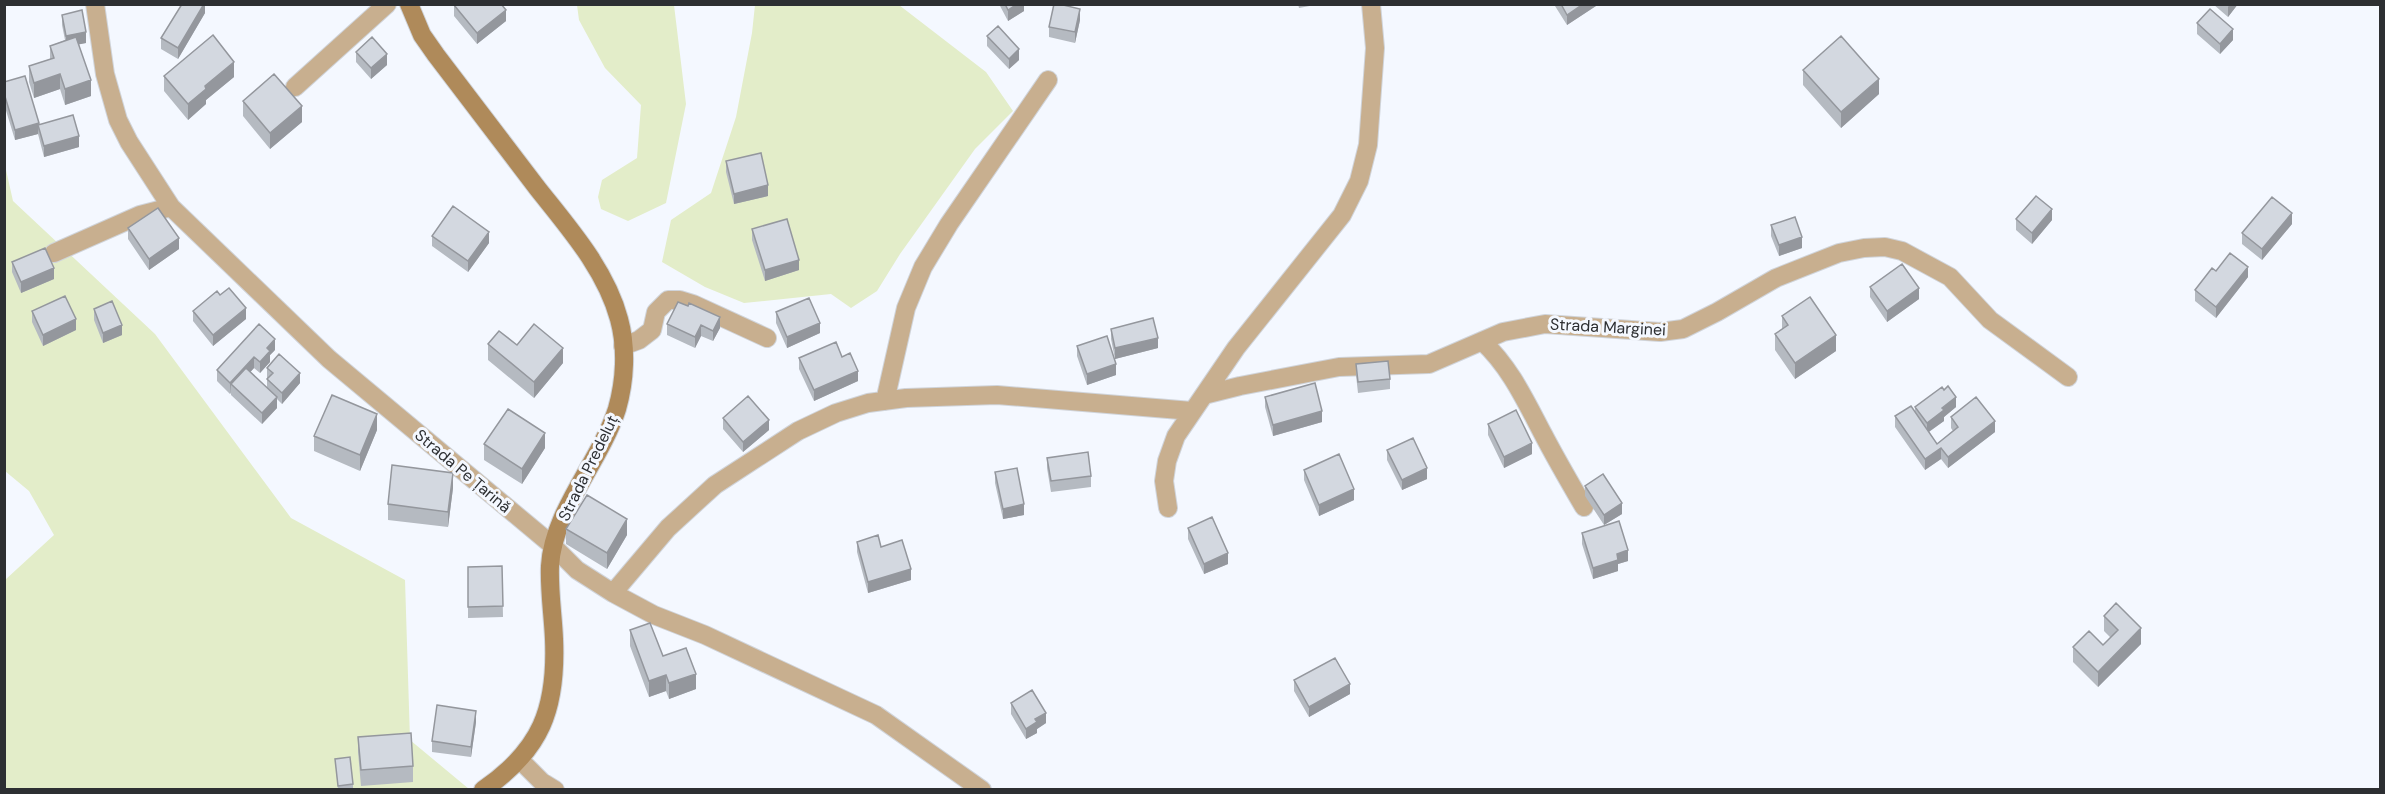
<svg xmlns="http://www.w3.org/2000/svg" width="2385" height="794" viewBox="0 0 2385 794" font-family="'DM Sans',sans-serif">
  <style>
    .green { fill: #e3edc9 }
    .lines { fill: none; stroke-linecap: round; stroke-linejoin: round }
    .minor-casing { stroke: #d0d4da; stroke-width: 20 }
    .secondary-casing { stroke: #d0d4da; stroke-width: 20 }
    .minor { stroke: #c8af8f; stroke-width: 18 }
    .secondary { stroke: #af8a5a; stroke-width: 18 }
    .wall { fill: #b5bac1 }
    .shaded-wall { fill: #94979d }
    .building { fill: #d3d8e0; stroke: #94979d; stroke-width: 1.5 }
    .labels { text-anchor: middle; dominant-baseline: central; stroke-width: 6; stroke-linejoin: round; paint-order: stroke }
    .street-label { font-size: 16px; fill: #2d2f32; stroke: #f4f8ff }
  </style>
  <rect width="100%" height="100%" fill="#f4f8ff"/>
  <path class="green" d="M577,5H674L686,104L666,203L628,221L601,209L598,197L602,180L637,158L641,105L605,68L579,20Z
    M755,5H899L986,72L1013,111L975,149L900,254L877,291L851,308L831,294L744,303L705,287L662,262L671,220L711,193L736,117L752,33Z
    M4,161L13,201L155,334L291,518L405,580L410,740L469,789H5V580L54,535L29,491L5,471Z"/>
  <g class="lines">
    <defs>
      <path id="minor" d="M95,4L105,74L118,120L129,142L171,207L329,359L552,545L577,570L613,593L654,615L705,635L876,715L982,790
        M295,87L387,4
        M54,253L140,215L171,207
        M1482,341C1510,367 1525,400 1543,434C1556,459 1570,483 1584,507
        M623,346L639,340L652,330L656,312L668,300H680L693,304L767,338
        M1204,395L1240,386L1339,367L1429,364L1503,332L1545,324L1660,332L1683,329L1717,312L1776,278L1839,253L1864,248L1885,247L1902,251L1950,277L1990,320L2068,377
        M885,401L906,308L923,267L949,224L1048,80
        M1168,508L1164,481L1167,461L1176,436L1236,348L1342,215L1359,181L1368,145L1375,48L1371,4
        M613,593L668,528L715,485L798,431L836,413L868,403L906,398L997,395L1192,411
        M520,760L542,782L555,790"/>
      <path id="secondary" d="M409,4L422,35L436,55C470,100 504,144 538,189C569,228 606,270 619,319C627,348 625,381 617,409C600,462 553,511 550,566C549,591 553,615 554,639C557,709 541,750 483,790"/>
    </defs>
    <use href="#minor" class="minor-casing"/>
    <use href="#secondary" class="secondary-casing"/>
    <use href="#minor" class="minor"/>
    <use href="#secondary" class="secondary"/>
  </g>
  <path class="wall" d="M205,4V13L178,59L161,49V38Z
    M999,4H1024V11L1008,21Z
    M1298,4H1320L1299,8Z
    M1555,4H1599L1567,25L1555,6Z
    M2213,4H2238L2228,17Z
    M454,5L506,21L477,44L454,16Z
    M62,15L86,43L79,44L91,96L65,105L60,89L34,98L29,82V66L50,59V46L65,40L62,25Z
    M1080,20L1075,43L1049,37V27Z
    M2197,23L2233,40L2220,54L2197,34Z
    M987,36L1019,60L1009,69L987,46Z
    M356,52L387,65L371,79L356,62Z
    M1803,70L1879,94L1841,128L1803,85Z
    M164,76L234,77L206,100V104L188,120L164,91Z
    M4,82L39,125L79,147L44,157L38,134L15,140L4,104Z
    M243,101L302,122L270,149L243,116Z
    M726,161L768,196L734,204L726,172Z
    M2016,219L2052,220L2032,244L2016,230Z
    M2292,224L2262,260L2242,244V233Z
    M1771,225L1802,248L1779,256L1771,236Z
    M128,228L179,249L149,270L128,239Z
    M752,229L799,270L765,281L752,240Z
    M432,236L489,243L468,272L432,246Z
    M12,262L54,279L21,293L12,272Z
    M2216,271L2248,277L2216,318L2195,301V290Z
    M1870,287L1919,299L1887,322L1870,297Z
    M220,295L246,319L213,346L193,321V311Z
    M678,302L720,328L713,341L701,336L695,348L667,335V324Z
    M94,309L122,335L103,343L94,320Z
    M32,311L76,330L43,346L32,322Z
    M776,312L820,333L787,348L776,323Z
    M1782,316L1836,351L1795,379L1775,350V334L1782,330Z
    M1111,329L1158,348L1115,359L1111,339Z
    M488,344L517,345L563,363L534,398L488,360Z
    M1077,346L1116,375L1087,385L1077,356Z
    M275,350L270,355V362L260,373L254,368L250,372L267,388V368L300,383L282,404L277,399V408L262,424L231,395V393L230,394L217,381V370Z
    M842,357L858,381L814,401L799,369V358Z
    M1356,364L1390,379V389L1358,393L1356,375Z
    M1265,397L1322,422L1273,436L1265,407Z
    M1915,407H1956L1944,417V421L1929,432L1937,444L1953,431L1951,428V417L1995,432L1948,468L1941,459L1925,470L1895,427V416L1915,412Z
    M723,418L769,430L743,452L723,429Z
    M1488,424L1532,454L1504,468L1488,435Z
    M377,430L360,471L314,451V436Z
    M484,444L545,448L522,484L484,460Z
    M1387,450L1427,479L1402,490L1387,460Z
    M1047,458L1091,476V487L1051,492L1047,468Z
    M1304,470L1354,500L1319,516L1304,480Z
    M995,472L1024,515L1003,519L995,483Z
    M1585,486L1622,514L1604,525L1585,496Z
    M453,488L448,527L388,520V504Z
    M1188,528L1228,564L1204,574L1188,539Z
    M566,529L627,535L607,569L566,544Z
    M1582,533L1628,561L1618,564V571L1593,579L1582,544Z
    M857,542L881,547L911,580L868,593L857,552Z
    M502,566L503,617L468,618V567Z
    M2104,616L2141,644L2098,687L2073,662V647L2103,645L2111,638L2104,631Z
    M630,630L663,656L696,689L669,699L666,691L649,697L630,646Z
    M1294,680L1350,694L1309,717L1294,691Z
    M1011,703L1046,723L1037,729V733L1026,739L1011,714Z
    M476,722L471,757L432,752V741Z
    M358,737L413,766V782L361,786L358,752Z
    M335,759L353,784V789H338Z"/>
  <path class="shaded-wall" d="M204,4H205V13L178,59V48Z
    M1017,4H1024V11L1008,21V10Z
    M1583,4H1599L1567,25V15Z
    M2230,4H2238L2228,17V7Z
    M1080,9V20L1075,43V32Z
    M506,10V21L477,44V33Z
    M2233,29V40L2220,54V44Z
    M86,32V43L66,47V36Z
    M1019,49V60L1009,69V59Z
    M387,54V65L371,79V68Z
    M234,62V77L206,100V104L188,120V104L205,86Z
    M60,74V89L34,98V83Z
    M1879,79V94L1841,128V112Z
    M91,80V96L65,105V89Z
    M302,106V122L270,149V133Z
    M39,123L38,134L15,140V130Z
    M79,136V147L44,157V146Z
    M768,185V196L734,204V194Z
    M2052,209V220L2032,244V233Z
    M2292,213V224L2262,260V249Z
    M489,232V243L468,272V261Z
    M1802,237V248L1779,256V245Z
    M179,238V249L149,270V259Z
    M799,260V270L765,281V270Z
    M2248,267V277L2216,318V307Z
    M54,268V279L21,293V282Z
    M1919,288V299L1887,322V311Z
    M246,308V319L213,346V335Z
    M720,317V328L713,341V331Z
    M76,319V330L43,346V335Z
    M820,323V333L787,348V337Z
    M122,325V335L103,343V333Z
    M701,325V336L695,348V337Z
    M1836,335V351L1795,379V363Z
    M1158,338V348L1115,359V348Z
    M275,339V350L270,355V362L260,373V362L267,348Z
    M563,348V363L534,398V382Z
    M254,357V368L236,388L231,384L230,394V383Z
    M1116,364V375L1087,385V374Z
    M858,371V381L814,401V390Z
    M300,373V383L282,404V393Z
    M277,397V408L262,424V413Z
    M1956,397V407L1944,417V421L1927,433V423L1942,408Z
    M1322,411V422L1273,436V425Z
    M377,414V430L360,471V455Z
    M769,420V430L743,452V442Z
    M1995,421V432L1948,468V457Z
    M545,433V448L522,484V469Z
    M1532,443V454L1504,468V457Z
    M1941,448V459L1925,470V459Z
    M1427,468V479L1402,490V480Z
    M453,473V488L448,527V512Z
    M1354,489V500L1319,516V505Z
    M1622,503V514L1604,525V515Z
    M1024,504V515L1003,519V509Z
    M627,519V535L607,569V553Z
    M1628,550V561L1618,564V571L1593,579V568L1617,554Z
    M1228,553V564L1204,574V564Z
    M911,569V580L868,593V582Z
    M2141,628V644L2098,687V672Z
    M696,674V689L669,699V683Z
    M666,675V691L649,697V681Z
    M1350,684V694L1309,717V707Z
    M476,711V722L471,757V747Z
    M1046,713V723L1037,729V733L1026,739V729L1035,719Z"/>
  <path class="building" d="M182,4H204L178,48L161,38Z
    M455,4H501L506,10L477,33L454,5Z
    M1005,4H1017L1008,10Z
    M1054,4H1059L1080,9L1075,32L1049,27Z
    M1561,4H1583L1567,15Z
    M2210,9L2233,29L2220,44L2197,23Z
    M82,10L86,32L66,36L62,15Z
    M998,26L1019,49L1009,59L987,36Z
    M213,35L234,62L205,86L206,89L188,104L164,76Z
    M1841,36L1879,79L1841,112L1803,70Z
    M76,37L91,80L65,89L60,74L34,83L29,66L54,58L50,46Z
    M372,37L387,54L371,68L356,52Z
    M274,74L302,106L270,133L243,101Z
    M25,76L39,123L15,130L4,93V82Z
    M73,115L79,136L44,146L38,125Z
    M761,153L768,185L734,194L726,161Z
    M2036,196L2052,209L2032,233L2016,219Z
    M2272,197L2292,213L2262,249L2242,233Z
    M453,206L489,232L468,261L432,236Z
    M158,208L179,238L149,259L128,228Z
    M1795,217L1802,237L1779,245L1771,225Z
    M787,219L799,260L765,270L752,229Z
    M45,248L54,268L21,282L12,262Z
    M2230,253L2248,267L2216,307L2195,290L2212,268L2216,271Z
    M1902,264L1919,288L1887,311L1870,287Z
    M229,288L246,308L213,335L193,311L217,291L220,295Z
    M65,296L76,319L43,335L32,311Z
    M1810,297L1836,335L1795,363L1775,334L1788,325L1782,316Z
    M809,298L820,323L787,337L776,312Z
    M112,301L122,325L103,333L94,309Z
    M678,302L688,306L689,303L720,317L713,331L701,325L695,337L667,324Z
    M1153,318L1158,338L1115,348L1111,329Z
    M259,324L275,339L267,348L270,351L260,362L254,357L230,383L217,370Z
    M534,324L563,348L534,382L488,344L499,331L517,345Z
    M1107,336L1116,364L1087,374L1077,346Z
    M836,342L842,357L850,353L858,371L814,390L799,358Z
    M279,354L300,373L282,393L267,379L273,373L267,368Z
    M1388,361L1390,379L1358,382L1356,364Z
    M246,368L277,397L262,413L231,384Z
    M1315,383L1322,411L1273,425L1265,397Z
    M1948,386L1956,397L1942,408L1944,410L1927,423L1915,407L1942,387L1944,390Z
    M332,395L377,414L360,455L314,436Z
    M748,396L769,420L743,442L723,418Z
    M1976,397L1995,421L1948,457L1941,448L1925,459L1895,416L1911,406L1937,444L1958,427L1951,417Z
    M508,409L545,433L522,469L484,444Z
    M1516,410L1532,443L1504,457L1488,424Z
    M1413,438L1427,468L1402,480L1387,450Z
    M1088,452L1091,476L1051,481L1047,458Z
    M1339,454L1354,489L1319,505L1304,470Z
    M392,465L453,473L448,512L388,504Z
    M1017,468L1024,504L1003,509L995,472Z
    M1603,474L1622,503L1604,515L1585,486Z
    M587,495L627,519L607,553L566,529Z
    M1212,517L1228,553L1204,564L1188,528Z
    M1619,521L1628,550L1617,554L1618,560L1593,568L1582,533Z
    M878,535L881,547L902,540L911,569L868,582L857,542Z
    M502,566L503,606L468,607V567Z
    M2116,603L2141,628L2098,672L2073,647L2089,631L2103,645L2118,630L2104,616Z
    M650,623L663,656L686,648L696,674L669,683L666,675L649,681L630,630Z
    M1335,658L1350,684L1309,707L1294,680Z
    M1032,690L1046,713L1035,719L1037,722L1026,729L1011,703Z
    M437,705L476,711L471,747L432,741Z
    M411,733L413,766L361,770L358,737Z
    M350,757L353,784L338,786L335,759Z"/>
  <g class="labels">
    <g class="street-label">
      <text transform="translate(1608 327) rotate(3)">Strada Marginei</text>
      <text transform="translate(588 468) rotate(-64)">Strada Predeluț</text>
      <text transform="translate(463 471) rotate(40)">Strada Pe Țarină</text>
    </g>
  </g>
  <rect width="2385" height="794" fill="none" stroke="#2d2f32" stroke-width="12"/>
</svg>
